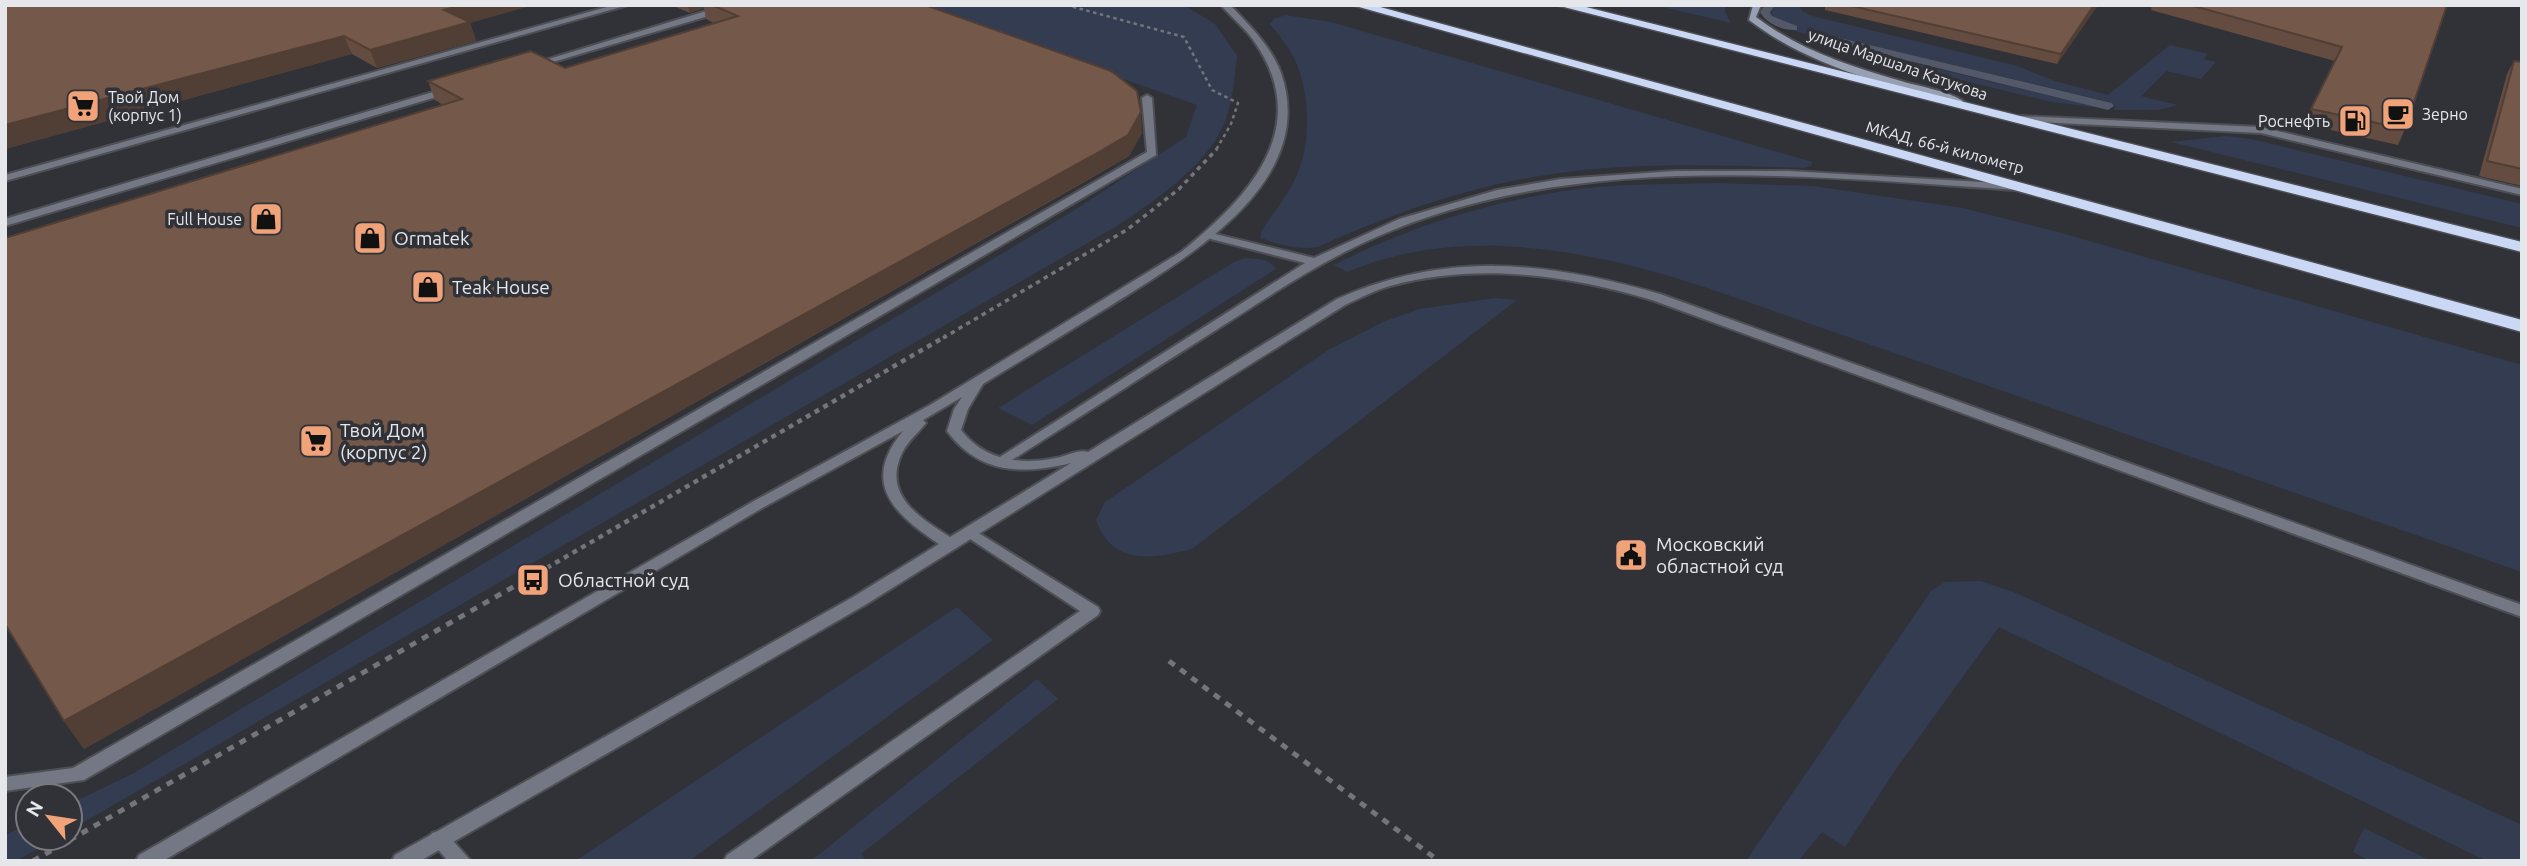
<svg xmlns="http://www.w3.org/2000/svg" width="2527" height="866" viewBox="0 0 2527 866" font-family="Ubuntu,sans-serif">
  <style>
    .green { fill: #343c52 }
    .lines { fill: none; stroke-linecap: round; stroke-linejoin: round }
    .stream { fill: #535969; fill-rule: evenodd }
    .lane-casing { stroke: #4d4f55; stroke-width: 4 }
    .street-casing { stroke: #4d4f55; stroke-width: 4 }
    .secondary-casing { stroke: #4d4f55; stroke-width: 4 }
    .highway-casing { stroke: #4d4f55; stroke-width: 3 }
    .path-far3 { stroke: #73757a; stroke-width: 2.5; stroke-dasharray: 3.5 3.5; stroke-linecap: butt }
    .path-far2 { stroke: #73757a; stroke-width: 3.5; stroke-dasharray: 4.5 4.5; stroke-linecap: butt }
    .path-far1 { stroke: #73757a; stroke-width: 4.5; stroke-dasharray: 5 5; stroke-linecap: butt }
    .path { stroke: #73757a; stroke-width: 5; stroke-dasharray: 7 7; stroke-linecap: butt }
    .lane { fill: #737884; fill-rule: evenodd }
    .street { fill: #737884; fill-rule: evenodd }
    .secondary { fill: #979fb2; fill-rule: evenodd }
    .highway { fill: #cbd8f5; fill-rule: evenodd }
    .wall { fill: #644c40 }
    .shaded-wall { fill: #513e34 }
    .building { fill: #74584a; stroke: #513e34; stroke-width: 2 }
    .labels { text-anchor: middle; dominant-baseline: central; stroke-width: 7; stroke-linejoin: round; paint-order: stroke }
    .far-street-label { font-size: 16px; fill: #e5e7eb; stroke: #303238 }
    .far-poi-label { font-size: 16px; fill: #e5e7eb; stroke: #303238; text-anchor: start }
    .poi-label { font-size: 19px; fill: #e5e7eb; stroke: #303238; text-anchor: start }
  </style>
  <rect width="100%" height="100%" fill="#303238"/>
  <path class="green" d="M915,5H1184L1215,24L1237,56C1234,80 1233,104 1223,126C1205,167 1153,202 1117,226L70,830V804L132,774L1073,211L1186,137L1197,105Z
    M1654,5H1726L1725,12L1731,23Z
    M1776,5H1800L1801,10L1809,15L2017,66L2055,81L2108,95L2170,45L2208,54L2203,59L2216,62L2201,79L2166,71L2141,96L2178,105L2158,110H2114L2115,106L2110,102L1830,36L1826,39L1794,31L1799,28L1773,17L1772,11Z
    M1285,15L1331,22L1812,162L1811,166L1803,168C1720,165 1635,162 1552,174C1470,186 1393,213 1318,247C1299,250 1279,245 1261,238V232C1272,214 1287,197 1296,177C1312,143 1310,94 1295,60C1289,47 1279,35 1270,24L1274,19Z
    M1813,39L2101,108L2052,102L1807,43Z
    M2226,136L2251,139L2522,204V228L2171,142Z
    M1714,183L1813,186L1963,208L2058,232L2522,365V572L1719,292C1601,252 1467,222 1347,272L1334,265C1406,228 1483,204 1563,191C1612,183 1664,185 1714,183Z
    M1245,258C1257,259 1269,258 1276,269L1032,425L998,408L1234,262Z
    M1495,298L1517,300L1192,549C1153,559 1112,566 1096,520L1105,502L1330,349L1383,322L1419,309Z
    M1981,581L2016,593L2522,825V861H2487L1999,627L1896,769L1845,847L1822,832L1798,861H1746L1931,591L1945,582Z
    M957,607L993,640L689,861H575Z
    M1037,679L1058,699L861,854L867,861H811Z
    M28,824V838H57L16,861H5V835Z
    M2364,828L2431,861H2370L2353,852Z"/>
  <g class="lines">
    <path class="stream" d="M1765,5H1776L1770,12L1772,16L1797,26V30C1784,31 1766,24 1760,12Z
      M1836,37L2112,103L2114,106L2108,110L1832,42L1831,40Z"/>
    <defs>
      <path id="lane" d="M614,5H628L5,181V175Z
        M720,5H729L722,12L536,67L529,65L716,8Z
        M450,87L453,88V92L5,226V219Z
        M1147,95L1152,98L1156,155L84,780L5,791V777L73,768L1147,152L1142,98Z
        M2020,116L2261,127L2522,189V195L2261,133L2017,121V117Z
        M1675,171H1789L2017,184L2022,187L2017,190C1806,176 1574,150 1376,237C1319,262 1268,297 1216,330C1145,375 1075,420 1004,465H994L992,462L1305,263L1207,238V234L1211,233L1314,258L1399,219L1497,190L1561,179Z
        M969,527L1098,607L1100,611L1098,615L750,861H724L727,855L1080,611L964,535L961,532L964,529Z
        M439,831L446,833L471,861H448L429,839L432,833Z"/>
      <path id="street" d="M1221,5H1230C1249,25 1271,46 1281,73C1319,183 1186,258 1110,306C1068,332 1025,358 983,384L968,409L961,430C985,461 1020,465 1056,458C1067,456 1078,449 1088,452L1337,299C1447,250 1548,262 1660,294L2522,605V617L1652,300C1567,275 1477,262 1390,286C1375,290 1360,298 1345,305L865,605L420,861H392L395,855L853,597L939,544C894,514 860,483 903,431L764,507L163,861H136L139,855L754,501L930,405L1181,252C1248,198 1315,128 1254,41C1245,28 1231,17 1221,5ZM962,397L954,409L947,431C979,474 1022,475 1071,463L950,537C920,518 882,495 902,453C908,441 918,433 926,423L923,420Z"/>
      <path id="secondary" d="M1753,5H1761L1756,17C1799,50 1849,66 1901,81C1920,87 1946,90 1963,101L1958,104C1886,85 1809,66 1749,20Z"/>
      <path id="highway" d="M1352,5H1373L2522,320V332Z
        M1556,5H1578L2522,242V252Z"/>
    </defs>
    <use href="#lane" class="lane-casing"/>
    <use href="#street" class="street-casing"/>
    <use href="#secondary" class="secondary-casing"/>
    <use href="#highway" class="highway-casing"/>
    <path class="path-far3" d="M1066,5L1184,37L1212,90L1238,103L1231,124L1216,150"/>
    <path class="path-far2" d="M943,338L1128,229L1179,189L1217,149"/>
    <path class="path-far1" d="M538,573L946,336"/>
    <path class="path" d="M1169,661L1439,861
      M33,861L541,571"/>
    <use href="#lane" class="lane"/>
    <use href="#street" class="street"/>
    <use href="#secondary" class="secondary"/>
    <use href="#highway" class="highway"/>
  </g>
  <path class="wall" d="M5,5L470,23L476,41L377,68L352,54L5,149Z
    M671,5H925L1142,133L1129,156L1093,177L84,749L64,721L443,105L435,100L428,81L565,68L714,23L706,19L704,8L690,13Z
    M1825,5H2098L2057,64L1825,10Z
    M2152,5H2447L2405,129L2398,145L2304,124L2335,61L2151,10Z
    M2514,61L2522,62V186L2479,176L2507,74Z"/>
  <path class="shaded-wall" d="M462,5H534L470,23L476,41L377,68L370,50L444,10Z
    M688,5H703L704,8L690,13Z
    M2094,5H2098L2057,64L2061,54Z
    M344,36L352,54L5,149V125Z
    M1141,112L1142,133L1129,156L84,749L64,721Z"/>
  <path class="building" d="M5,5H462L444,10L470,22L370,50L344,36L5,125Z
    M712,5H925L1111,71L1137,91L1141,112L1128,135L1092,156L64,721L5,624V238L462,99L428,81L531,51L565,68L738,16Z
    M1847,5H2094L2061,54Z
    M2190,5H2447L2405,129L2311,109L2342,47Z
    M2514,61L2522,62V169L2487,161Z"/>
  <defs>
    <symbol id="supermarket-square" viewBox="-11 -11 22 22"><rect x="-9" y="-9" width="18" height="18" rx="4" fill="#f0a279" stroke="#303238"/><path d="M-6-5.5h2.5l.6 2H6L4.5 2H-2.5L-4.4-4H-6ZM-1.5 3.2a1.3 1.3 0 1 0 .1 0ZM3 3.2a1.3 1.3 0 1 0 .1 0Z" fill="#111"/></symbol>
    <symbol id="cafe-square" viewBox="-11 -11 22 22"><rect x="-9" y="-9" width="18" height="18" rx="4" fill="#f0a279" stroke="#303238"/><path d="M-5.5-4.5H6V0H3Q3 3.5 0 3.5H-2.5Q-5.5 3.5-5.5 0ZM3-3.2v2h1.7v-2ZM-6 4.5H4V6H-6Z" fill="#111"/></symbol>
    <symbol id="fuel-square" viewBox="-11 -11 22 22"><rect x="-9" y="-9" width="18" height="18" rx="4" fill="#f0a279" stroke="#303238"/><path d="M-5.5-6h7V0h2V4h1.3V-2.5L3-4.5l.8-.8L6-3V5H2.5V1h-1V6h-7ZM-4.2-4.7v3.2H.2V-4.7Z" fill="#111"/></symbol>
    <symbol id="shop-square" viewBox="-11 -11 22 22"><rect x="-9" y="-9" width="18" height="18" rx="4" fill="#f0a279" stroke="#303238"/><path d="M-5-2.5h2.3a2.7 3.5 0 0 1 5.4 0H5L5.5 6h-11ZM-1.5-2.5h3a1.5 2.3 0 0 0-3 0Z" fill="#111"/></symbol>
    <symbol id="civic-square" viewBox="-11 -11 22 22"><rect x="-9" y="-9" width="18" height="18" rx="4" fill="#f0a279" stroke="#303238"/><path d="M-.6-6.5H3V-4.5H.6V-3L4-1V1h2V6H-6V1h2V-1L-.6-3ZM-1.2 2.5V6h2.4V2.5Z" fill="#111"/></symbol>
    <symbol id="bus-square" viewBox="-11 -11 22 22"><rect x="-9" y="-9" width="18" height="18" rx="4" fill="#f0a279" stroke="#303238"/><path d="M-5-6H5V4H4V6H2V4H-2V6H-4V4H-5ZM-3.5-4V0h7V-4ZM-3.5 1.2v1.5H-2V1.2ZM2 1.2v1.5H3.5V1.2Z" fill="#111"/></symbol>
  </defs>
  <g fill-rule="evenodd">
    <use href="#supermarket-square" x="64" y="87" width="38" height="38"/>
    <use href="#cafe-square" x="2379" y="95" width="38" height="38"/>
    <use href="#fuel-square" x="2336" y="102" width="38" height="38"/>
    <use href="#shop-square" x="247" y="200" width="38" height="38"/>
    <use href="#shop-square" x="351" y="219" width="38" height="38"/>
    <use href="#shop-square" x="409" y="268" width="38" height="38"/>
    <use href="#supermarket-square" x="297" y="422" width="38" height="38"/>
    <use href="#civic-square" x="1612" y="536" width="38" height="38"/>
    <use href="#bus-square" x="514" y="561" width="38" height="38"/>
  </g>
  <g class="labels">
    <g class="far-street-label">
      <text transform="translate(1898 64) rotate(19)">улица Маршала Катукова</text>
      <text transform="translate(1945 147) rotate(15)">МКАД, 66-й километр</text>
    </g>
    <g class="far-poi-label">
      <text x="108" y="97">Твой Дом<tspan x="108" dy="18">(корпус 1)</tspan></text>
      <text x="2422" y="114">Зерно</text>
      <text x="2330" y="121" text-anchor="end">Роснефть</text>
      <text x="242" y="219" text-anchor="end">Full House</text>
    </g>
    <g class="poi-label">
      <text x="394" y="238">Ormatek</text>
      <text x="452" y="287">Teak House</text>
      <text x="340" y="430">Твой Дом<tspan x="340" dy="22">(корпус 2)</tspan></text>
      <text x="1656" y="544">Московский<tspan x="1656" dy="22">областной суд</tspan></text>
      <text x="558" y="580">Областной суд</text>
    </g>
  </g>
  <rect width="2527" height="866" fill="none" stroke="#e5e7eb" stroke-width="14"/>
  <g transform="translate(49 817) rotate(300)"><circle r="33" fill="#303238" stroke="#787a80" stroke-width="2"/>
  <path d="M0-5L12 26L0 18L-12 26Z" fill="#f0a279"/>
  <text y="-10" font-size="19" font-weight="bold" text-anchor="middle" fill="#e5e7eb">N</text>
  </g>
</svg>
